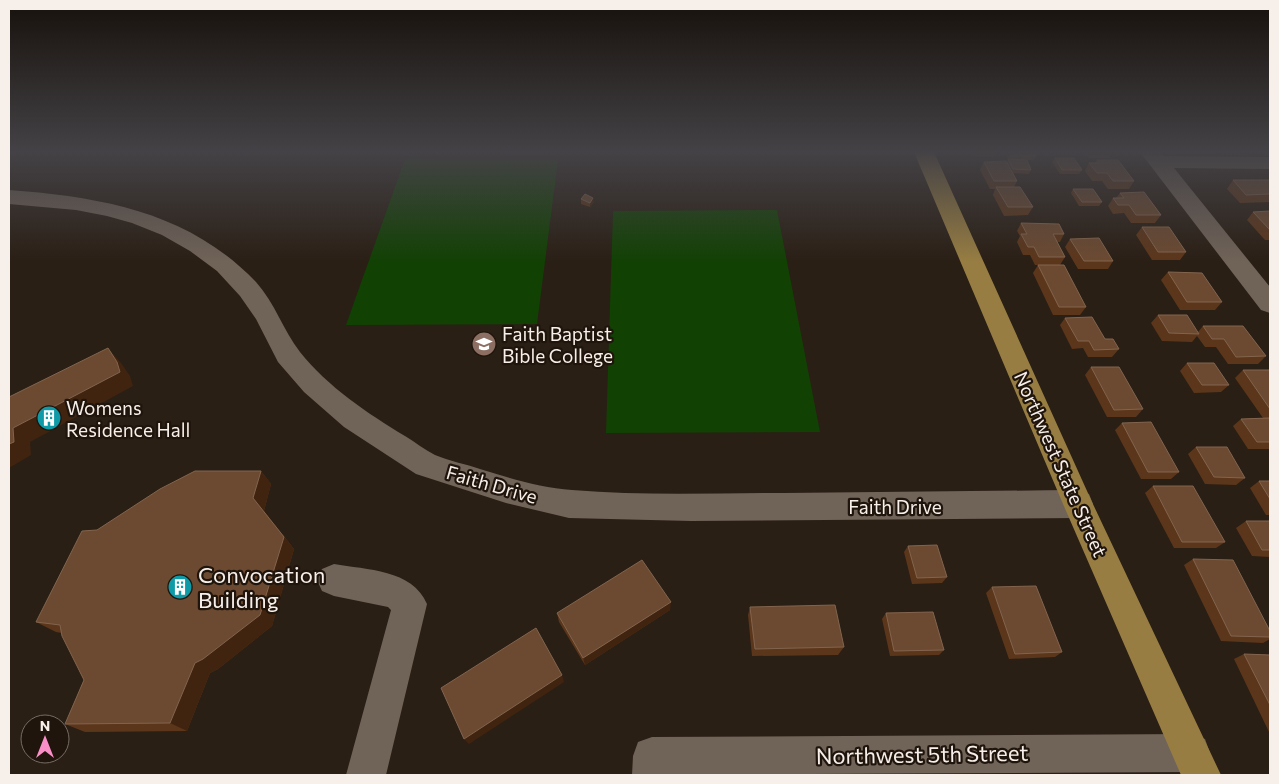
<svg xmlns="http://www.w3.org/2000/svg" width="1279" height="784" viewBox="0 0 1279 784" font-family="Commissioner,sans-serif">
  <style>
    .green { fill: #124104 }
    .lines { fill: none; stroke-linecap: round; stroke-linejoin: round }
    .minor { fill: #706358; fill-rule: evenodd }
    .major { fill: #977d42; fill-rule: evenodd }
    .wall { fill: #5c361b }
    .shaded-wall { fill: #41240f }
    .building { fill: #6c4a31; stroke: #82644e }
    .labels { text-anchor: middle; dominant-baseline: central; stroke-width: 4.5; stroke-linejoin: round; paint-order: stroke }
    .poi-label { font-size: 19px; fill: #f7efe9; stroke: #20150c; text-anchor: start }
    .street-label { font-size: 19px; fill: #f7efe9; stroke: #20150c }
    .near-poi-label { font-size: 22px; fill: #f7efe9; stroke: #20150c; text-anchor: start }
    .near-street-label { font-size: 22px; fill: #f7efe9; stroke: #20150c }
  </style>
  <rect width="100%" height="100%" fill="#2a1f15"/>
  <path class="green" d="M405,159L558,160L537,324L346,325Z
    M777,210L820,432L606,433L613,211Z"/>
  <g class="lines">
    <path class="minor" d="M1140,152H1161L1164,156L1270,157V169L1174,168L1270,287V313L1261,310Z
      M9,190C102,197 189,212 256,282C275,303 283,330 300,352C328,387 367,413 405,436C415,442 425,450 435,455C449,461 466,464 480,469C509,478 541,488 572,490C642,496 713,493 784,493C882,492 980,491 1078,490L1089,494L1093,504L1089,514L1078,518L691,521L569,518L506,503L416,474L344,427L304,392L278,362L256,319L240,296L217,271L190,251L162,235L132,223L107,216L76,210L9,204Z
      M334,564C367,570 412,569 427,604L386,775H346L391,610L388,607L334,596L322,591L317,580L322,569Z
      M1191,734L1205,739L1210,753L1205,767L1191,772L632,775L633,756L638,742L652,737Z"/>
    <path class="major" d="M914,152H934L1092,502L1221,775H1181L1063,504Z"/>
  </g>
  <path class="wall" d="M971,152H997L996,156H973Z
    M1004,152H1034L1036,156L1034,160H1027L1031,170L1029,174L1013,173L1017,181L1014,187L1033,207L1028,215L1004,216L993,195L995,189H990L980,170L984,162H1007L1008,159Z
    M1085,152H1113L1109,158H1089Z
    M1055,158L1082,170L1079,174H1060L1052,162Z
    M1097,160L1134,181L1129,189H1108L1102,181H1092L1085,171L1089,163H1095Z
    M1233,180H1270V202L1240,203L1227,189Z
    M1073,189L1102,202L1099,206H1079L1071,193Z
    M1120,193L1161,215L1155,223H1131L1124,213L1113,214L1108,206L1113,198H1116Z
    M581,199L594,202L590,207L581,204Z
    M1270,211V240H1265L1247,220L1253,212Z
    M1021,223L1064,234L1060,242H1057L1065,257L1060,265L1086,307L1080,315H1053L1033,273L1038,265H1035L1030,255H1023L1017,242L1020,236L1017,231Z
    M1142,227L1186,252L1180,260H1152L1136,235Z
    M1070,239L1113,261L1108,269H1078L1065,247Z
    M1168,272L1222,302L1215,310H1180L1161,280Z
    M1158,315L1198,332L1203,326L1266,356L1258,364H1228L1216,347H1205L1197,336L1192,342L1162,341L1151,323Z
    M1065,318L1105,339L1119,349L1112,357H1088L1083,348L1072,349L1060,325Z
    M1187,363L1229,385L1221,392L1194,393L1180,371Z
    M1091,367L1143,409L1136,417H1107L1085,375Z
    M1243,370H1270V449H1248L1233,426L1241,419L1263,418L1235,378Z
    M1122,423L1179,472L1171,479H1141L1115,430Z
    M1196,447L1245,478L1236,485L1205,484L1188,454Z
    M261,471L271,484L264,511L294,549L272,626L218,669L210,673L187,731L85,732L65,724L84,680L62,633L56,632L36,622L97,530Z
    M1259,481H1270V515H1266L1250,488Z
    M1153,486L1225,542L1216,548H1174L1145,493Z
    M1246,521H1270V557L1252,556L1236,528Z
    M908,546L947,577L942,583L912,584L904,552Z
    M1193,559L1270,631V639L1263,643L1221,641L1184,565Z
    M992,587L1062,652L1055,657L1009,659L986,593Z
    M750,607L844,647L838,655L752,656L748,615Z
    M670,610L585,665L559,622L557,613Z
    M886,613L944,650L939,655L890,656L882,619Z
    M1244,654L1270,655V734L1234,659Z"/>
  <path class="shaded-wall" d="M593,198L594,202L590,207V203Z
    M108,348L121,363L130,376L133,386L30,442L31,455L9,468V444L13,428Z
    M261,471L271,484L264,511L294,549L272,626L218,669L210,673L187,731L170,723L253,498Z
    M671,602L670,610L585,665L583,658Z
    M562,675L564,682L469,744L464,739Z"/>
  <path class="building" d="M1009,152H1034L1036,156H1011Z
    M1055,158H1074L1082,170H1062Z
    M1008,159L1027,160L1031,170L1013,169Z
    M1097,160H1118L1134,181H1113L1107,173H1097L1089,163H1099Z
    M1006,161L1017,181H994L984,162Z
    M1233,180H1270V194L1246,195Z
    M996,187H1020L1033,207H1008Z
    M1073,189H1093L1102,202H1082Z
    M1144,192L1161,215H1136L1129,205H1118L1113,198H1124L1120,193Z
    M585,194L593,198L590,203L581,199Z
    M1270,211V230L1253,212Z
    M1021,223L1059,224L1064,234H1053L1065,257H1039L1034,247H1028L1021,234H1027Z
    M1142,227H1169L1186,252H1158Z
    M1099,238L1113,261H1084L1070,239Z
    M1038,265H1064L1086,307H1059Z
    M1168,272L1202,273L1222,302H1187Z
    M1158,315H1187L1199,334L1169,333Z
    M1092,317L1105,339H1113L1119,349L1094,350L1089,341H1078L1065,318Z
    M1203,326H1243L1266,356L1236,357L1224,339H1212Z
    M108,348L117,362L120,372L13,428L14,442L9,444V397Z
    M1187,363H1214L1229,385H1202Z
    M1091,367H1119L1143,409L1114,410Z
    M1243,370H1270V409Z
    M1269,418L1270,420V442H1257L1241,419Z
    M1151,422L1179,472H1148L1122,423Z
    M1196,447H1227L1245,478L1214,477Z
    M195,471H261L253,498L284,537L260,615L203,659L195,663L170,723L65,724L84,680L62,636L60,625L36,622L82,531L97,530L160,489Z
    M1259,481H1270V499Z
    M1153,486H1193L1225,542H1182Z
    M1246,521H1270V550H1262Z
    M937,545L947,577L917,578L908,546Z
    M1193,559L1233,560L1270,631V637L1231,636Z
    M642,560L671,602L583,658L557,613Z
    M1036,586L1062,652L1015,654L992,587Z
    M835,605L844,647L755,649L750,607Z
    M933,612L944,650L894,651L886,613Z
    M536,628L562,675L464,739L441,688Z
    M1244,654L1270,655V705Z"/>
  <linearGradient id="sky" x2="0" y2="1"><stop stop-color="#17110c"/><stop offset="0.58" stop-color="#444246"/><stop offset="1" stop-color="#444246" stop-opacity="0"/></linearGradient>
  <rect width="1279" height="262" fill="url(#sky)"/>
  <defs>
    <symbol id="university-disc" viewBox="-11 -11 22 22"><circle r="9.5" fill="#8d6e63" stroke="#20150c"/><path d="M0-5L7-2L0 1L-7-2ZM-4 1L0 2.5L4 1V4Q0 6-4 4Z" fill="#fff"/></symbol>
    <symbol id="building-disc" viewBox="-11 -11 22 22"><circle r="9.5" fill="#0f9aa8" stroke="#20150c"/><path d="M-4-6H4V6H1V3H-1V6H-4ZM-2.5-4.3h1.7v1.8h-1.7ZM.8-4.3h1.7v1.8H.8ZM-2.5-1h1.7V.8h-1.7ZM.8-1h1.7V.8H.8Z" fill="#fff"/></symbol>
  </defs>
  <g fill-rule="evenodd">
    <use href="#university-disc" x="470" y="330" width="28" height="28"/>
    <use href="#building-disc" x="35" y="404" width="28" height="28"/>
    <use href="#building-disc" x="166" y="573" width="28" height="28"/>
  </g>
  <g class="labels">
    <g class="poi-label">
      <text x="502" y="333">Faith Baptist<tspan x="502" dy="22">Bible College</tspan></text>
      <text x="66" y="407">Womens<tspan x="66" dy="22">Residence Hall</tspan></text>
    </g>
    <g class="street-label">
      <text transform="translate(1061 464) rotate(66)">Northwest State Street</text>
      <text transform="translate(492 484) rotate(16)">Faith Drive</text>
      <text x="895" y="506">Faith Drive</text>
    </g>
    <g class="near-poi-label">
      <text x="198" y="574">Convocation<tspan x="198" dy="25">Building</tspan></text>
    </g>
    <g class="near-street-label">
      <text transform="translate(922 754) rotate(-1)">Northwest 5th Street</text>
    </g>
  </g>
  <rect width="1279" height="784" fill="none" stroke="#f7efe9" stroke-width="20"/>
  <g transform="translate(45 739)"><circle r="24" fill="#20150c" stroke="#766c64"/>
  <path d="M0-4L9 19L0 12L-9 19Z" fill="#fa8fc8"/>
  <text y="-8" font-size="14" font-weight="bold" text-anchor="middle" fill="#f7efe9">N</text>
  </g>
</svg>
